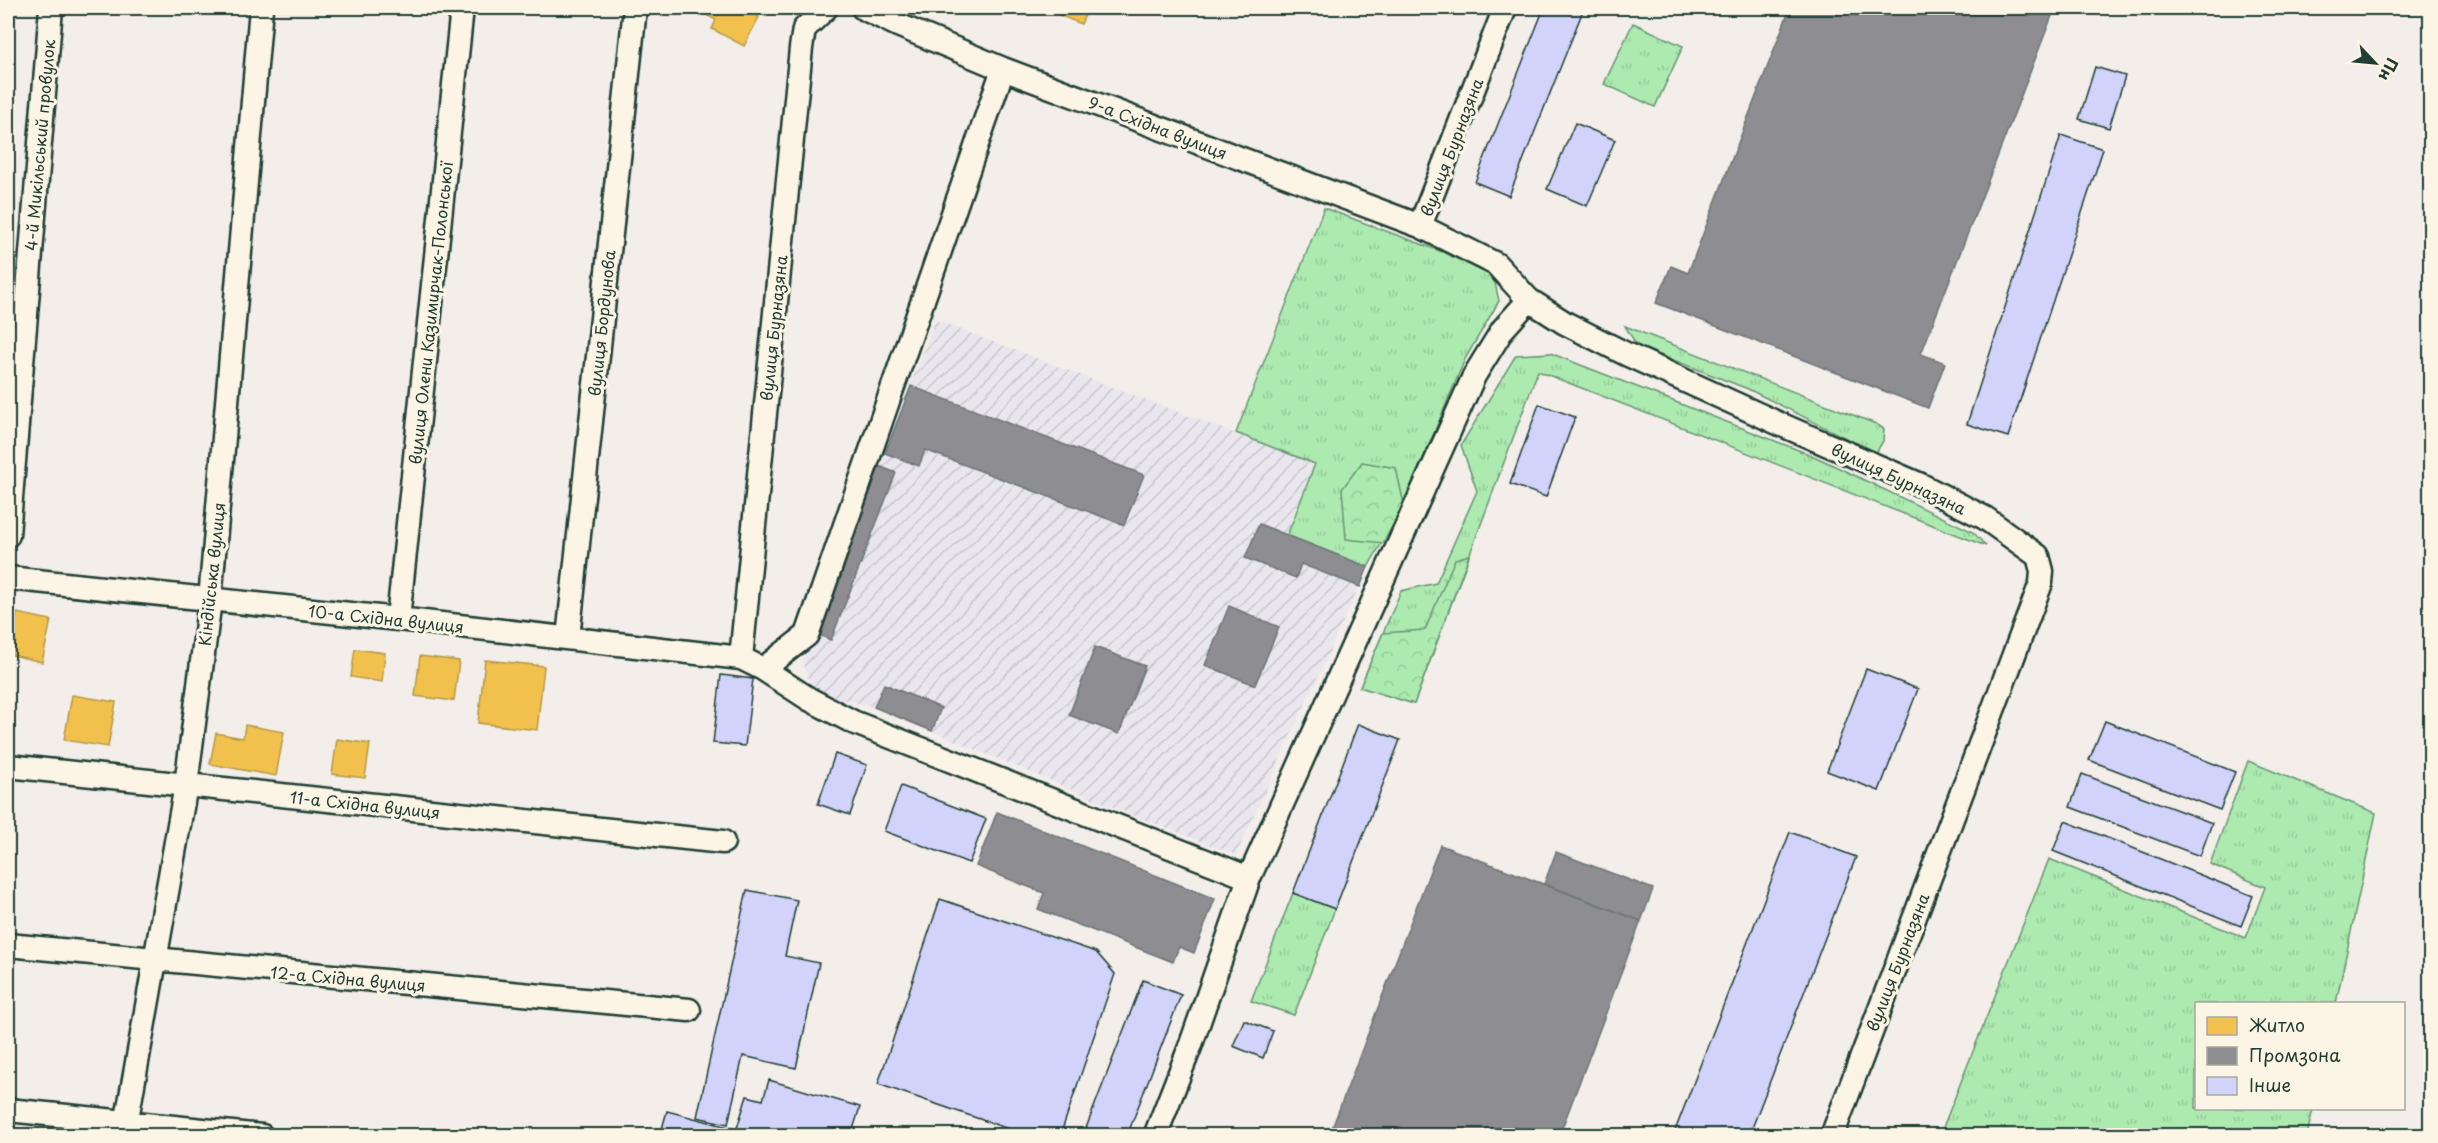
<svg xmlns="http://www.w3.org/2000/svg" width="2438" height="1143" viewBox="0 0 2438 1143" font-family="'Playpen Sans',sans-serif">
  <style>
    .industrial { fill: url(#industrial-furrows) }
    .grass { fill: url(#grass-tufts); stroke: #669472; stroke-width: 1.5 }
    .forest { fill: url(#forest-crowns); stroke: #669472; stroke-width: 1.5 }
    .homes { fill: #f2c14e; stroke: #b39946; stroke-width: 1.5 }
    .industry { fill: #8d8d92; stroke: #6c7576; stroke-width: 1.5 }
    .building { fill: #d1d3fb; stroke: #1f3d34; stroke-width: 1.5 }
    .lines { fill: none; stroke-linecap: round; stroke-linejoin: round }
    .street-casing { stroke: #1f3d34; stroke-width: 27 }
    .street { stroke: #fcf5e5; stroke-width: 22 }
    .labels { text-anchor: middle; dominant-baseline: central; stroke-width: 6; stroke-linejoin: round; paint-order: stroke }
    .street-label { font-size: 16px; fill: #1f3d34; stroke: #fcf5e5 }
  </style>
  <defs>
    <pattern id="industrial-furrows" width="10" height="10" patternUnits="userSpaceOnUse" patternTransform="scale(1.5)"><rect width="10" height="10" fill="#e9e6ee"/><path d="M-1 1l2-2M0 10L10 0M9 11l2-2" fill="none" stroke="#c7c6cd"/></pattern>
    <pattern id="grass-tufts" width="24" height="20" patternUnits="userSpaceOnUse" patternTransform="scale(1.5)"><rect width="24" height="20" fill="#adeab0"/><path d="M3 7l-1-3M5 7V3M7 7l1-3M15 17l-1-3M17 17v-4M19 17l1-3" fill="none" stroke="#94ca98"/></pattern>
    <pattern id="forest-crowns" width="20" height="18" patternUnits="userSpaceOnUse" patternTransform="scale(1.5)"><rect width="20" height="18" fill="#adeab0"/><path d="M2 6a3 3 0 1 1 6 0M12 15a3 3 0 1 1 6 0" fill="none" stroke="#94ca98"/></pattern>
  </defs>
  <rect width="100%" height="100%" fill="#f3eee9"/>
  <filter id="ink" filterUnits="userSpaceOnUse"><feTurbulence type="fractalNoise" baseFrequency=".0167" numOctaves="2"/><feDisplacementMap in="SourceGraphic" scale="12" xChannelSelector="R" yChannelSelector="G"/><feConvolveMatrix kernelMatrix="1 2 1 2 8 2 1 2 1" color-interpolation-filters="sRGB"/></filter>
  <g filter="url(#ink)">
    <path class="industrial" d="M935,320L1315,464L1368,567L1236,855L1130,814L875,707L814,693L802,662L885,453Z"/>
    <path class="grass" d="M1633,23L1683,46L1655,107L1604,84Z
      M1324,208L1483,267L1495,283L1499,301L1465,359L1404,504L1368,567L1287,536L1315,464L1236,433Z
      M1625,326L1876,424L1884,429L1883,441L1876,453L1748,389L1637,346Z
      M1550,353L1816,457L1973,532L1986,546L1538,371L1414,704L1360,687L1401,591L1436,583L1477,491L1461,445L1516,355Z
      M2248,761L2376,813L2336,1003L2196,1004V1108L2313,1109L2307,1135H1940L2049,859L2246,938L2265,887L2210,864Z
      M1293,893L1335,909L1294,1015L1251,1001Z"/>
    <path class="forest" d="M1362,462L1396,468L1404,504L1383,543L1346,539L1342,489Z
      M1469,555L1414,704L1360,687L1383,633L1425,630L1455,559Z"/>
    <path class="homes" d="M712,8H741L759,17L744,46L712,29L716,20L708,16Z
      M1042,8H1088L1081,24Z
      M17,613L51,620L42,662L8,654Z
      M355,649L385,653L382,682L351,677Z
      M420,656L459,661L454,701L415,696Z
      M485,660L544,666L537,730L478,723Z
      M72,695L116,702L108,747L64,740Z
      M245,725L284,732L276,776L210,764L216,733L243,738Z
      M337,739L370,744L365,778L332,774Z"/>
    <path class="industry" d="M1790,8H2055L1921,354L1945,363L1928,408L1656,303L1671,266L1688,273Z
      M911,386L1144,475L1124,525L925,450L919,466L885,453Z
      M879,466L896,473L831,640L814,633Z
      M1259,524L1368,567L1360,587L1301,564L1296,578L1245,558Z
      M1229,606L1279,627L1255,685L1205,665Z
      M1095,647L1145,666L1119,734L1069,715Z
      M884,684L941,708L932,731L874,707Z
      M997,812L1215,899L1194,953L1179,947L1173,962L1038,909L1044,893L976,866Z
      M1440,845L1641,921L1559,1136H1329Z
      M1556,852L1653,889L1641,921L1544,884Z"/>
    <path class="building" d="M1544,8H1584L1509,196L1475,182Z
      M2095,67L2125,76L2109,128L2079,119Z
      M1575,123L1615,140L1587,206L1547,189Z
      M2061,135L2103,149L2008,437L1967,424Z
      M1539,404L1575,417L1546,497L1510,484Z
      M1866,669L1918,689L1879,791L1827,771Z
      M721,675L753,679L745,746L713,743Z
      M2105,721L2235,772L2220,810L2089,760Z
      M1358,724L1400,740L1335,909L1293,893Z
      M835,754L867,765L850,815L818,804Z
      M2082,774L2212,823L2200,856L2070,807Z
      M901,786L986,819L969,863L884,831Z
      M2065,821L2253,896L2241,926L2053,851Z
      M1790,832L1856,857L1749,1136H1673Z
      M747,890L797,900L785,956L819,963L796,1068L743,1056L728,1124L697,1117Z
      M940,899L1096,952L1115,974L1060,1136H1029L878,1084Z
      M1143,980L1181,995L1127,1136H1083Z
      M1244,1020L1273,1031L1263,1058L1233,1046Z
      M769,1080L860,1107L851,1136H761L737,1128L747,1096L763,1100Z
      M667,1111L732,1128L730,1136H660Z"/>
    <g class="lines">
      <defs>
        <path id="street" d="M863,8L898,25L1003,69L1420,226
          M1505,8L1420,226L1496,264L1529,300L1565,323L1626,354L1782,425L1921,485L1985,518L2038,556L2042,571L2041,583L1832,1136
          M8,535L51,8
          M8,578L398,619L741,658L763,669L809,699L853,722L1249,878
          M398,619L462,8
          M568,638L635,8
          M741,658L801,48L804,29L826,8
          M763,669L807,635L1003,69
          M8,766L723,842
          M8,945L689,1010
          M8,1110L262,1136
          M124,1136L186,785L210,600L261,8
          M1155,1136L1190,1047L1249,878L1474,376L1503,329L1529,300"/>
      </defs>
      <use href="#street" class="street-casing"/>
      <use href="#street" class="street"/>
    </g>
  </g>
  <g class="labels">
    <g class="street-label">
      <text transform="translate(1158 127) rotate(21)">9-а Східна вулиця</text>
      <text transform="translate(39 145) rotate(-85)">4-й Микільський провулок</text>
      <text transform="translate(1451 147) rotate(-69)">вулиця Бурназяна</text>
      <text transform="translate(430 313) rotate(-84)">вулиця Олени Казимирчак-Полонської</text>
      <text transform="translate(601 323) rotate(-84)">вулиця Бордунова</text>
      <text transform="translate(773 328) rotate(-84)">вулиця Бурназяна</text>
      <text transform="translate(1899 478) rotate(25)">вулиця Бурназяна</text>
      <text transform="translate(211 574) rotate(-84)">Кіндійська вулиця</text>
      <text transform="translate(386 618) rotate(6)">10-а Східна вулиця</text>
      <text transform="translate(365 804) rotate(6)">11-а Східна вулиця</text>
      <text transform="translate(1897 962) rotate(-69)">вулиця Бурназяна</text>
      <text transform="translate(348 978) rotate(5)">12-а Східна вулиця</text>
    </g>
  </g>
  <rect width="2438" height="1143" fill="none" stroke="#fcf5e5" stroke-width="30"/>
  <rect x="15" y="15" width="2408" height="1113" fill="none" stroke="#1f3d34" stroke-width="2" filter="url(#ink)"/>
  <rect x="2195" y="1002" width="210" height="108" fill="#fcf5e5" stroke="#a4ab9e" stroke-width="1.5"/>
  <rect x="2207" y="1017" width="30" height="18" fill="#f2c14e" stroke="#a4ab9e" stroke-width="1.5"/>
  <text x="2249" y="1032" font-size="18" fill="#1f3d34">Житло</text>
  <rect x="2207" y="1047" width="30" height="18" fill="#8d8d92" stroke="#a4ab9e" stroke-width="1.5"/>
  <text x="2249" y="1062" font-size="18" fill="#1f3d34">Промзона</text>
  <rect x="2207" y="1077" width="30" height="18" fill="#d1d3fb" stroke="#a4ab9e" stroke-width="1.5"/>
  <text x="2249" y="1092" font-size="18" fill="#1f3d34">Інше</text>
  <g transform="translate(2375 63) rotate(116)" stroke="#fcf5e5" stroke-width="4.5" paint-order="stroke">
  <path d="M0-4.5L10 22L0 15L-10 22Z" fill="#1f3d34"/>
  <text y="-9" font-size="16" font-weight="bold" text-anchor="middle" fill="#1f3d34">Пн</text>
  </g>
</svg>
